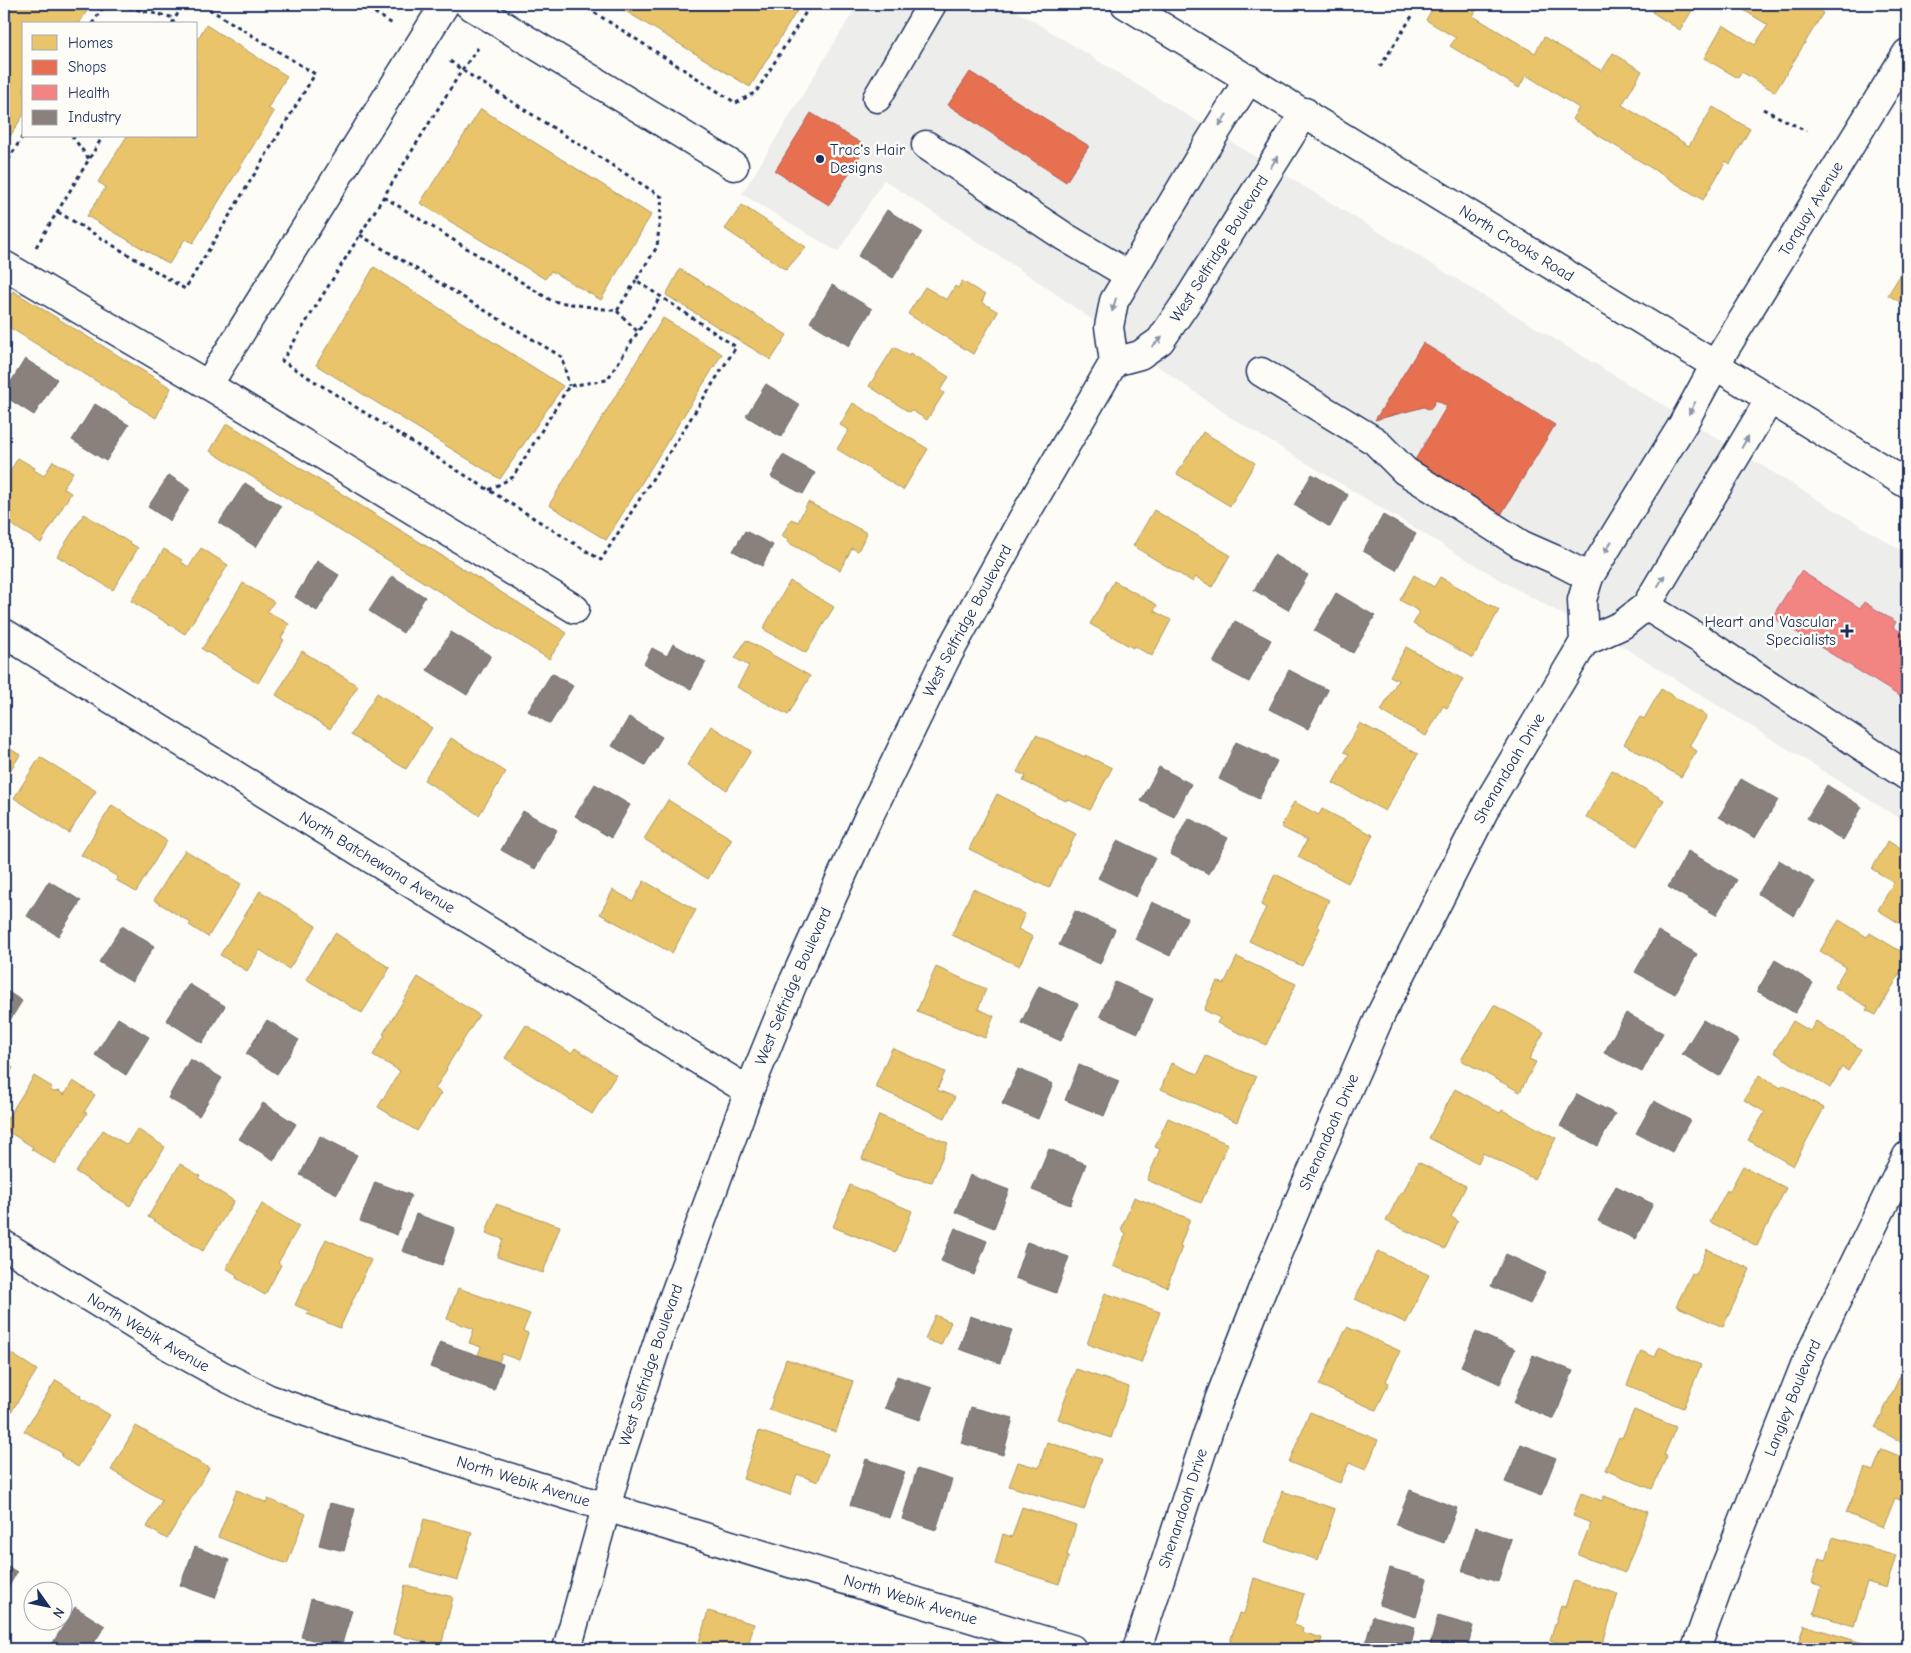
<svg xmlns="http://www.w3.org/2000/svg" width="1911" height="1653" viewBox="0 0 1911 1653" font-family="'Comic Neue',sans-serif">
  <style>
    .built { fill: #edeeec }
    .homes { fill: #e9c46a; stroke: #ab9766 }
    .shops { fill: #e76f51; stroke: #aa5c55 }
    .health { fill: #f28482; stroke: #b26a77 }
    .industry { fill: #8a817c; stroke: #696873 }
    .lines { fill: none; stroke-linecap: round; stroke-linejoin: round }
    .minor-casing { stroke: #1b2f5e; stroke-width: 31 }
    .major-casing { stroke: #1b2f5e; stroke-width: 31 }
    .path { stroke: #1b2f5e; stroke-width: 3; stroke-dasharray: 4 4; stroke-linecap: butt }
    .minor { stroke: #fdfcf7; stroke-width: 28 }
    .major { stroke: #fdfcf7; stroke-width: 28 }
    .oneway { fill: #8c96aa }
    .poi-dot { fill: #1b2f5e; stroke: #fdfcf7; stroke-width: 2 }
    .labels { text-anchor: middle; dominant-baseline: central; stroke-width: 5; stroke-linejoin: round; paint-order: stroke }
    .poi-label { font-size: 16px; fill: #1b2f5e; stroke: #fdfcf7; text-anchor: start }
    .street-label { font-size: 16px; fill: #1b2f5e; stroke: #fdfcf7 }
  </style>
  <rect width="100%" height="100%" fill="#fdfcf7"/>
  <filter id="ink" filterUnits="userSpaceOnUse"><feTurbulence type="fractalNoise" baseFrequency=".02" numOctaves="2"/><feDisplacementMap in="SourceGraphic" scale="10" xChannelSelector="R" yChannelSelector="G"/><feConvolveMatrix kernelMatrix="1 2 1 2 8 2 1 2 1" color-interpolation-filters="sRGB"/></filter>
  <g filter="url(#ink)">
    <path class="built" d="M858,4H1005L1907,554V823L1625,648L1509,585L1230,417L1043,285L884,180L838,252L742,194Z"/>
    <path class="homes" d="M4,4H91L79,24H24V114L4,146Z
      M614,4H801L750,87Z
      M1435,4H1480L1473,16L1535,53L1544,37L1602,71L1613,53L1642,71L1622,105L1689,146L1713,107L1750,129L1730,164L1726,161L1703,200L1572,119L1579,108L1526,75L1519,88L1450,46L1456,38L1426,20Z
      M1657,4H1696L1680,30L1652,12Z
      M1734,4H1807L1823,13L1775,92L1742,72L1738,78L1704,58L1723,25L1755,45L1768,25Z
      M206,25L287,76L268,108L274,112L193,243L185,239L169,264L87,216L106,187L98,182L127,136H196V42Z
      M481,109L651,215L601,300L551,271L545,279L420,203Z
      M742,205L806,247L786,270L725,229Z
      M1907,264V306L1888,295Z
      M374,267L563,386L500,479L316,365Z
      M680,269L787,335L771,360L666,295Z
      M962,281L985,295L982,302L998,312L973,354L908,314L925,287L947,300L955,286L958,288Z
      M13,291L171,388L156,418L4,324V307Z
      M663,318L722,354L606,540L549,505Z
      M894,347L909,356L910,353L949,377L940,390L944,393L927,420L911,410L909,412L869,386Z
      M853,403L928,449L903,490L837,449L849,430L840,425Z
      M227,423L567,633L549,659L210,451Z
      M1203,432L1255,463L1230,506L1177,474Z
      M18,458L35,468L34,470L44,476L53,461L73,472L63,488L71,493L41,543L4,520V481Z
      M808,502L867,533L858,551L852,548L840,570L787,542L789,539L782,536L791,519L798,522Z
      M1154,510L1230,555L1212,587L1196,577L1193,582L1133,546Z
      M84,514L138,548L113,590L57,556Z
      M201,548L228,565L185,634L131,601L164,549L182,560L181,562L189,567Z
      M1414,575L1434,587L1440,577L1499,610L1473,658L1413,624L1420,612L1400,600Z
      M790,581L834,607L806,653L763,629Z
      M1114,581L1157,605L1154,611L1171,620L1152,656L1134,646L1133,648L1090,624Z
      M243,583L274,602L267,611L289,624L281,638L284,640L258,683L202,649Z
      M746,640L810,676L788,715L737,687L749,666L735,658Z
      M1406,647L1463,679L1447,708L1443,706L1426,736L1381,711L1398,680L1390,676Z
      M302,651L358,686L330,729L276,695Z
      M1661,689L1707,716L1689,746L1697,751L1681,777L1624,744L1640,717L1644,719Z
      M377,693L432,728L406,769L351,735Z
      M1360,723L1418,754L1385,811L1333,783L1349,754L1344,752Z
      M711,726L751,751L727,790L687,765Z
      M1036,735L1085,757V755L1112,768L1090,810L1067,799L1066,801L1023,781L1026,776L1017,772Z
      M451,738L506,772L479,815L424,780Z
      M4,745L20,755L4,780Z
      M40,757L96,791L69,833L14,798Z
      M1612,770L1664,800L1637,846L1586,817Z
      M997,794L1076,834L1049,888L969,849Z
      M668,800L732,839L708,879L644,839Z
      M1294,802L1319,815L1322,809L1373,835L1348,883L1298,857L1307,840L1281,827Z
      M112,805L167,841L136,892L116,880L118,877L81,855Z
      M1888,841L1907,853V928L1878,910L1894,882L1872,869Z
      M185,850L241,884L208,937L189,925L191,923L154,900Z
      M1275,874L1329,900L1317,926L1320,928L1302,966L1249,941L1266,908L1261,905Z
      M644,881L696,910L672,953L600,914L613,890L633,901Z
      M973,889L1025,914L1018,929L1033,937L1019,966L952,935Z
      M260,891L316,926L289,969L260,950L247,971L220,955Z
      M1839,920L1867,937L1870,933L1900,951L1902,949L1907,952V961L1876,1015L1866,1010L1868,1007L1834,987L1846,967L1820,951Z
      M335,933L390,968L362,1013L306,979Z
      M1237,957L1296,984L1266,1045L1217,1023L1220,1018L1204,1010L1217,981L1224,984Z
      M936,967L986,989L978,1009L994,1016L985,1038L917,1011Z
      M418,977L479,1015L446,1068L447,1069L435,1089L441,1093L417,1131L378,1107L400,1071L373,1055L385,1035L383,1034Z
      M1494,1005L1544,1032L1529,1059L1536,1062L1520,1092L1461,1060Z
      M1793,1021L1810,1031L1816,1021L1861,1049L1848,1071L1842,1067L1830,1088L1774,1052Z
      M526,1025L571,1053L575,1048L616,1075L592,1114L505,1058Z
      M892,1048L945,1072L937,1090L955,1097L945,1118L875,1087Z
      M4,1053L9,1057L5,1063L13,1068L4,1083Z
      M1206,1056L1256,1077L1237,1122L1161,1089L1171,1063L1198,1074Z
      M1759,1075L1781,1088L1783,1085L1824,1108L1793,1166L1748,1140L1765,1112L1744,1100Z
      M34,1076L52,1087L50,1090L54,1092L59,1091L64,1095L73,1081L95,1095L84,1112L87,1113L55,1164L31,1149L33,1147L4,1129V1124Z
      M1455,1089L1500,1113L1502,1110L1556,1138L1534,1179L1483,1153L1478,1163L1429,1138Z
      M879,1115L948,1143L932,1182L904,1176L862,1159Z
      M1168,1118L1228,1144L1201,1203L1147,1180L1160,1149L1155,1147Z
      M137,1129L165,1147L130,1206L76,1172L103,1130L127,1145Z
      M1418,1162L1466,1186L1451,1217L1458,1221L1445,1249L1386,1221L1401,1192L1403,1193Z
      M180,1164L200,1176L198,1178L234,1201L203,1251L148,1217Z
      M1743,1166L1786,1188L1757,1246L1710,1222L1727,1190L1729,1192Z
      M850,1185L912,1211L896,1252L833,1227Z
      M1134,1197L1190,1219L1180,1246L1182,1247L1167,1287L1113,1266L1126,1233L1121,1230Z
      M262,1204L299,1226L278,1263L281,1265L265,1295L236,1278L237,1275L226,1268Z
      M496,1204L560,1226L543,1273L497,1257L503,1239L486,1233Z
      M326,1239L371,1260L340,1328L307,1314L309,1311L295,1305Z
      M1707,1249L1750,1269L1723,1327L1676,1306L1692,1273L1696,1275Z
      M1378,1251L1429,1275L1406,1323L1355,1299Z
      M458,1288L530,1314L523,1331L528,1333L519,1360L502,1354L499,1362L478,1355L481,1347L469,1343L474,1329L447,1319Z
      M1105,1293L1160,1312L1141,1363L1087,1344Z
      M935,1315L951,1322L941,1345L925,1339Z
      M1347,1327L1400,1351L1386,1381L1389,1383L1376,1410L1319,1385Z
      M1659,1347L1701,1365L1683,1408L1627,1385L1641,1351L1655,1357Z
      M4,1349L37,1370L10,1414L4,1410Z
      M786,1359L853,1381L836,1432L769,1410Z
      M1907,1362V1445L1875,1428Z
      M1076,1369L1129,1387L1111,1438L1058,1419Z
      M56,1380L81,1396L80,1398L110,1415L78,1467L61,1456L62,1453L24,1431Z
      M1634,1410L1676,1427L1664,1455L1667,1456L1652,1489L1605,1470L1619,1437L1622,1438Z
      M1310,1412L1378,1440L1366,1470L1349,1463L1340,1483L1289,1462Z
      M136,1426L209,1468L167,1539L147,1527L162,1500L111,1470Z
      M759,1431L828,1454L818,1482L797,1474L790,1495L743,1479Z
      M1047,1442L1101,1459L1084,1510L1009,1486L1018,1462L1039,1468Z
      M1882,1449L1907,1459V1503L1895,1498L1883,1528L1846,1513L1865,1468L1873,1471Z
      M237,1490L267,1503L268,1499L306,1514L287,1564L218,1537Z
      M1282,1491L1335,1509L1318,1560L1265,1542Z
      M1581,1493L1602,1501L1604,1496L1648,1512L1625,1573L1578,1555L1591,1523L1573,1516Z
      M1022,1507L1076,1525L1067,1555L1069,1556L1059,1584L995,1564L1003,1534L1012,1537Z
      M424,1519L472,1532L458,1580L411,1567Z
      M1833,1537L1896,1555L1886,1588L1867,1582L1854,1626L1814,1614L1822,1586L1812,1583L1819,1558L1826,1560Z
      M1254,1578L1304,1594L1294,1625L1303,1628L1302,1632L1322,1638L1319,1649H1254L1230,1642L1239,1613L1244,1614Z
      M1574,1580L1618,1594L1601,1649H1578L1550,1640L1561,1606L1565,1607Z
      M405,1585L453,1597L441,1646L393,1634Z
      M708,1611L754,1624L748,1646L759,1649H697Z
      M1804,1625L1866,1644L1865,1649H1792L1793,1646L1797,1647Z"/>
    <path class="shops" d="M970,72L1089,146L1066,182L948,105Z
      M811,113L866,146L829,205L775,171Z
      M1423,343L1555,425L1499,518L1412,465L1447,406L1436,400L1430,410L1424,407L1375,420Z"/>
    <path class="health" d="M1801,571L1860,608L1864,602L1896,622L1893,627L1907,636V687L1901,697L1772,617Z"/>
    <path class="industry" d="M887,210L922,232L893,278L858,256Z
      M832,285L872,309L849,346L810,322Z
      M25,359L57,379L34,415L4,396V393Z
      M766,384L800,405L781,437L746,416Z
      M95,404L129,425L106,461L72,440Z
      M783,455L815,473L803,494L771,477Z
      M1312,474L1348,495L1330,527L1294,505Z
      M169,475L190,489L170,521L148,507Z
      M245,483L281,506L256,547L219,523Z
      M1383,515L1416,534L1396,570L1363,551Z
      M745,531L773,545L762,566L733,551Z
      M1274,555L1308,575L1288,610L1254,590Z
      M317,561L339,575L317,611L295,597Z
      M392,576L425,597L403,633L369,611Z
      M1336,593L1375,616L1353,653L1314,631Z
      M1235,621L1271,640L1249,682L1213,663Z
      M451,632L491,656L467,695L427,670Z
      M673,644L706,662L691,689L644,664L652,648L667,656Z
      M1289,670L1328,690L1308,729L1269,709Z
      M552,673L573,686L550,724L528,711Z
      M629,717L662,737L645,765L612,746Z
      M1236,742L1277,761L1259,799L1219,779Z
      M1159,767L1191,784L1174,817L1141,801Z
      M1741,779L1778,800L1755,838L1719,817Z
      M595,784L630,805L611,838L575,816Z
      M1827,785L1862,807L1843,840L1807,818Z
      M523,811L557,830L535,869L501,850Z
      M1188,818L1228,838L1209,874L1170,854Z
      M1118,840L1155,858L1136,897L1098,878Z
      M1688,851L1737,880L1716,915L1668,887Z
      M1779,860L1815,882L1794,916L1758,894Z
      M49,881L81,901L58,936L27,916Z
      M1152,902L1187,918L1170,956L1135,939Z
      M1075,911L1115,929L1100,964L1059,945Z
      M122,926L154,946L132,982L99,962Z
      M1658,931L1697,954L1675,994L1635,972Z
      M1775,960L1813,983L1795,1013L1757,991Z
      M1115,982L1153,999L1138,1033L1100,1016Z
      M189,984L225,1006L202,1043L166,1020Z
      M1039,986L1078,1004L1061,1041L1021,1023Z
      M4,989L22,1001L4,1030Z
      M1626,1013L1663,1033L1642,1072L1604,1053Z
      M118,1018L149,1037L126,1075L95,1055Z
      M267,1020L299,1040L277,1074L246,1054Z
      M1703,1020L1739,1041L1719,1076L1682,1054Z
      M190,1059L222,1078L199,1116L168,1098Z
      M1079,1065L1119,1081L1104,1116L1065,1100Z
      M1018,1069L1053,1084L1038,1119L1002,1104Z
      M1577,1094L1615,1114L1598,1146L1560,1126Z
      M1654,1101L1690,1120L1672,1152L1636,1133Z
      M263,1103L296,1124L274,1160L239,1139Z
      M320,1136L357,1155L337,1194L300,1175Z
      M1049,1149L1086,1164L1070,1205L1032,1190Z
      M970,1175L1009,1190L994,1228L955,1212Z
      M375,1182L411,1195L397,1235L360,1221Z
      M1616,1186L1653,1204L1635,1239L1598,1221Z
      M416,1214L455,1228L442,1265L402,1251Z
      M955,1228L987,1241L974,1275L941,1261Z
      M1027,1242L1069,1257L1056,1293L1015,1278Z
      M1506,1254L1546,1273L1530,1304L1491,1286Z
      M970,1316L1012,1330L1000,1363L959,1349Z
      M1476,1332L1515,1349L1500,1384L1461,1366Z
      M440,1342L503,1364L494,1390L430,1367Z
      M1533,1355L1573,1371L1554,1419L1514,1403Z
      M897,1376L932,1388L920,1420L885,1408Z
      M971,1407L1013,1418L1003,1455L961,1443Z
      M1521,1444L1556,1458L1541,1496L1505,1482Z
      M866,1459L905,1472L889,1518L850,1505Z
      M917,1469L952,1480L936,1530L902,1519Z
      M1410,1490L1457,1508L1444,1543L1396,1525Z
      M330,1503L355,1509L344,1551L319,1545Z
      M1476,1527L1511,1539L1498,1582L1462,1571Z
      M195,1547L229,1560L215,1598L180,1585Z
      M4,1564L17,1572L4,1595Z
      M1390,1568L1427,1579L1416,1617L1379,1605Z
      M311,1599L352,1610L341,1647L301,1637Z
      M75,1607L105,1626L90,1649H49Z
      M1373,1616L1415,1627L1410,1649H1364Z
      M1438,1616L1473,1626L1467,1649H1429Z"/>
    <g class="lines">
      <defs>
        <g id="minor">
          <path d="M468,4L734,166"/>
          <path d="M877,98L932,4"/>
          <path d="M926,145L1065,237L1129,275"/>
          <path d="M4,265L208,385L575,609"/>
          <path id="s1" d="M1114,362L1140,355L1160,341L1188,300L1305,112"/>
          <path d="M1261,372L1375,441L1405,471L1522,545L1556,560L1589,577"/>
          <path d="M208,385L445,4"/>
          <path d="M1646,606L1703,641L1907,776"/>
          <path id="s2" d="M4,633L749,1091"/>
          <path d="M1584,642L1622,625L1646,606L1770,399"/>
          <path id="s3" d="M4,1245L167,1345L221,1375L269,1399L364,1432L534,1485L1072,1649"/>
          <path id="s4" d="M567,1649L619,1461L662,1329L749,1091L793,983L869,816L945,660L1022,520L1114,362L1109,327L1114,301L1203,152L1249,79"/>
          <path id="s5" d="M1137,1649L1217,1405L1262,1290L1307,1182L1380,1016L1488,803L1584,642L1582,600L1589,577L1683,424L1715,365L1907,53"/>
          <path id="s6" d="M1696,1649L1725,1568L1805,1365L1907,1156"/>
        </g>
        <g id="major">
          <path id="s7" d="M1125,4L1715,365L1907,484"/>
        </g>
      </defs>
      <use href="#minor" class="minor-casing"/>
      <use href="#major" class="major-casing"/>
      <path class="path" d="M113,4L175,18
        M361,4L394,25
        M581,4L736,103L756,92L811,4
        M92,24L105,4
        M172,24L183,4
        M450,61L462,70L662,197L657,247L636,280L736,347L601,560L282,361L462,70L478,48
        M1380,67L1414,13
        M1763,109L1806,131
        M72,136L89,159
        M4,167L24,134
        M384,197L552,301L617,311L636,280
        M58,212L185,289L315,74L201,4
        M360,235L562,357L569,386
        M36,247L103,136
        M617,311L638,332
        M489,490L513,477L569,386L607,380L661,296"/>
      <use href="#minor" class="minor"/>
      <use href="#major" class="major"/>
    </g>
    <defs><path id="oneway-solid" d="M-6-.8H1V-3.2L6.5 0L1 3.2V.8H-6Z" transform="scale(1.25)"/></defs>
    <g class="oneway">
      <use href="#oneway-solid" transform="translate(1223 120) rotate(123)"/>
      <use href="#oneway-solid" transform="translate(1274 162) rotate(-58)"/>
      <use href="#oneway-solid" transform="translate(1114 305) rotate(106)"/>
      <use href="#oneway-solid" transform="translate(1157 342) rotate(-43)"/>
      <use href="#oneway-solid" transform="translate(1692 408) rotate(118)"/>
      <use href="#oneway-solid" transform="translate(1745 442) rotate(-60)"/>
      <use href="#oneway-solid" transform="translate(1608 547) rotate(122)"/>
      <use href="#oneway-solid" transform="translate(1661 581) rotate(-59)"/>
    </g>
  </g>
  <g class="poi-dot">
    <circle cx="820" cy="159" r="5"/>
    <path d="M1844.5 623.5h5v5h5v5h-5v5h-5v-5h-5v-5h5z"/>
  </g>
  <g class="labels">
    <g class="poi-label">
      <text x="830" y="150">Trac's Hair<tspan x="830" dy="18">Designs</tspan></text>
      <text x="1836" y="622" text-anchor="end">Heart and Vascular<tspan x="1836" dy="18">Specialists</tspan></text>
    </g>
    <g class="street-label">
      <text stroke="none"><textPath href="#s5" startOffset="1601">Torquay Avenue</textPath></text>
      <text stroke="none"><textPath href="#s7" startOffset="459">North Crooks Road</textPath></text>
      <text stroke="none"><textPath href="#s1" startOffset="161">West Selfridge Boulevard</textPath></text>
      <text stroke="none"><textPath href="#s4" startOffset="1106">West Selfridge Boulevard</textPath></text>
      <text stroke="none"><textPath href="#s5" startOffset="958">Shenandoah Drive</textPath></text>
      <text stroke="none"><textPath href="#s2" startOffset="438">North Batchewana Avenue</textPath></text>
      <text stroke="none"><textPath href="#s4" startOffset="701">West Selfridge Boulevard</textPath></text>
      <text stroke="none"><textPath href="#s5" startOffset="552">Shenandoah Drive</textPath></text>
      <text stroke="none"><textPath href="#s3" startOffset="169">North Webik Avenue</textPath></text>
      <text stroke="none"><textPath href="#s4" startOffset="296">West Selfridge Boulevard</textPath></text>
      <text stroke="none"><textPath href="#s6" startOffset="269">Langley Boulevard</textPath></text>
      <text stroke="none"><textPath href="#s3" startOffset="574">North Webik Avenue</textPath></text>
      <text stroke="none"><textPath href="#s5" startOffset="148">Shenandoah Drive</textPath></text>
      <text stroke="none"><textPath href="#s3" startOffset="979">North Webik Avenue</textPath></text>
    </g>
  </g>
  <rect width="1911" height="1653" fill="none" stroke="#fdfcf7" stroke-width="20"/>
  <rect x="10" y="10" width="1891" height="1633" fill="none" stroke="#1b2f5e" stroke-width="2" filter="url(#ink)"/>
  <rect x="22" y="22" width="175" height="115" fill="#fdfcf7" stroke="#a3aaba"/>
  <rect x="32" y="35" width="25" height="15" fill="#e9c46a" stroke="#a3aaba"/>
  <text x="68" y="48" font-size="15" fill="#1b2f5e">Homes</text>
  <rect x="32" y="60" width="25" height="15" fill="#e76f51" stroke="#a3aaba"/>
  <text x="68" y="72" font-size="15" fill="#1b2f5e">Shops</text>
  <rect x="32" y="85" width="25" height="15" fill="#f28482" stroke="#a3aaba"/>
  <text x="68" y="98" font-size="15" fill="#1b2f5e">Health</text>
  <rect x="32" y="110" width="25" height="15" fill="#8a817c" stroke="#a3aaba"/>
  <text x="68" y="122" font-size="15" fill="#1b2f5e">Industry</text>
  <g transform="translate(48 1606) rotate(123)"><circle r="24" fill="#fdfcf7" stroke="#a3aaba"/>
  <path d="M0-4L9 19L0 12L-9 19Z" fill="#1b2f5e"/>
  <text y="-8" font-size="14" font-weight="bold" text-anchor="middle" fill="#1b2f5e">N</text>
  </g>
</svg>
